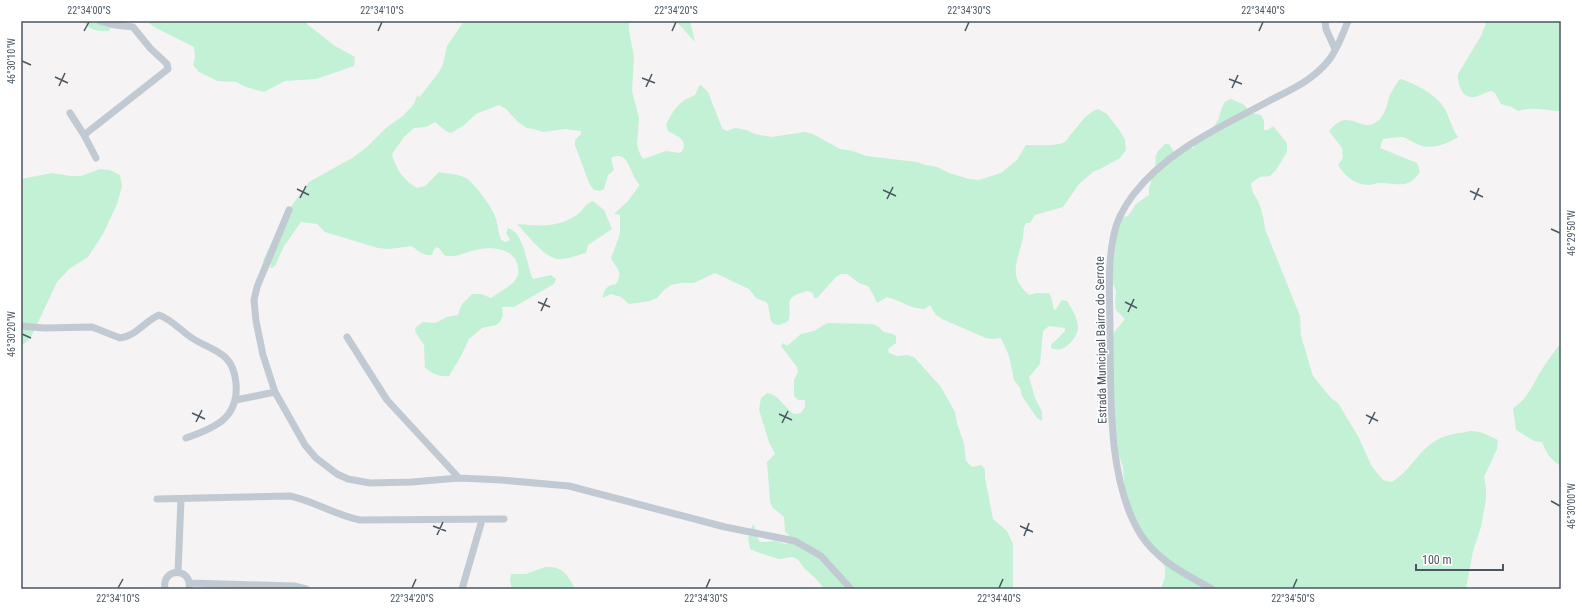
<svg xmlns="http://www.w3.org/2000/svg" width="1582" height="610" viewBox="0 0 1582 610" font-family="'Roboto Condensed',sans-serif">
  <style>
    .green { fill: #c3f1d5 }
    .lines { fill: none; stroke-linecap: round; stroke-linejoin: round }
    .minor { stroke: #c1cad2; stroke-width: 7 }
    .ticks { fill: none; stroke: #4a5661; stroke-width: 1.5 }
    .labels { text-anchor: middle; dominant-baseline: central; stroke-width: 3; stroke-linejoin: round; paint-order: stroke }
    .street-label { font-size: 12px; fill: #4a5661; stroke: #fff }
    .neatline { fill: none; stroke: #4a5661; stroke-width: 1.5 }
    .ticks-label { font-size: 10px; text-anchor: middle; fill: #4a5661 }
  </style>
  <rect width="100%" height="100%" fill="#f5f3f3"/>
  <path class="green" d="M83,21H115L109,31C98,32 89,30 83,21Z
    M146,21H303L335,46L355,57L354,66L316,79L285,81L264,92L246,87L236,82L218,81L199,72L193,65L195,57L194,47L156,28Z
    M464,21H629V31L634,57L632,91L639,118L637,145L640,154L643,159L666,151L680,153L682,151L684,147L683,141L679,137L668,131L666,125C673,110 679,101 695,95L699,86L701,85L708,92L722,128L726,131L736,128L746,130L755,134L771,137L805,132L813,134L840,149L853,151L866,156L917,162L925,165L937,167L949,173L969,179L979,180L1001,173L1017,160L1026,145C1035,145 1059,147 1066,141C1068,139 1069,136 1071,134C1082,123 1083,115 1098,109L1107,114L1120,131L1125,140L1126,150L1120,158L1102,168L1093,172L1079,184L1063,207L1035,215L1030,223H1026C1023,227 1024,232 1023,238C1018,261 1007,276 1029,295L1036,293H1049L1051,297L1054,310L1056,309L1062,300L1067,301C1072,309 1078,318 1078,328C1078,335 1068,348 1061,349C1058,350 1054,349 1051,348V345L1065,331V328L1049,326L1043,331L1040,364L1029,377L1035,398L1042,412V421L1037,418L1026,402L1022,396L1020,388L1014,380L1009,356L1001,338L993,339L986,338L942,319L936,315L930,305L925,309C910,309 900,300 887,297L877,303L873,294L868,286L859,283L847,274H841L836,277L817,298H814L813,293L808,291C782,298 792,300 789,320L785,323L779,325L774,324L771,321L768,305L766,302L756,298L749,289L715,273L694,283H681L671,285L664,290L657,298L650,301L629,304L621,297L611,294L603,298C603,289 608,285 616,284C624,271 616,269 611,258L620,234V215L614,214L628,201L639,186V184C629,173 629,149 611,158L614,170L608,175L604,189L600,191L594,190L589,183L575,145V140L581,134V131L565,129L543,132L534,129L527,128L518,122L506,109L499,105L476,114L463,126L451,133L446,131L435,122L426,127L414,128L404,137L392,154C395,168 404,181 417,188L425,186L439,172C447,174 459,174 466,178C476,185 493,208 496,219C498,226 498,233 501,240L506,242L510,240L506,233L508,228C525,233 526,265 533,279L551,275L556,279L554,284L514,307H502L503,315L500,322L496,325L482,328L469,339L461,356L449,376C440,377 433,374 425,368L424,345L416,333L415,328L423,322L435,323L447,317L458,315L462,304L472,294H481L491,298C503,288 524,283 517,263C512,247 486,246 472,251C464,253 457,257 448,256C442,256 442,249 437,247L434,249L432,255C424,256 418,251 412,246L389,249L378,248L325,232L317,224L301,222L284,246L275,266L272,268H270L271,265L263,261L282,219L309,182L352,158L367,147L387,127L403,116L414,104L417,96L418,95L419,98L439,72L443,64L447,46Z
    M676,21H690L695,42Z
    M1487,21H1561V111C1547,111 1532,106 1518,111L1512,107L1501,104L1495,93L1492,91C1485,92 1480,96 1474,97C1462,99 1457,83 1458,74L1481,36Z
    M1400,79C1415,83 1439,96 1446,111C1450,120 1452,128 1458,137C1447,144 1432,150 1419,145C1414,143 1407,138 1402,137C1396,137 1389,138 1383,139L1380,148L1417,163L1420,172C1407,190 1400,183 1381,183C1376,183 1372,185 1368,185C1355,185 1344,175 1338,165L1343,158L1342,148L1329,131C1332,127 1337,123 1341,121C1355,116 1365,133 1379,120C1386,113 1387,103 1390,95C1393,89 1396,84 1400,79Z
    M1231,99L1243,104L1252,113L1261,115L1264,121V130H1268L1273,126L1287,143V152L1276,170L1270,176L1260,177L1251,183C1252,193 1253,192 1258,201C1262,210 1264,220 1265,229L1300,316L1301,336L1313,376L1331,398L1338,403L1359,438L1371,465L1377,473L1383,480L1392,482C1420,463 1420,439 1459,433C1463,433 1468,431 1471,431C1480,431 1490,436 1498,440L1497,449L1484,477L1486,487V499L1481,527L1473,551L1466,589H1161L1165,577V567L1126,514L1123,467L1117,450L1118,443L1112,434L1111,336L1125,319L1116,310L1115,304L1116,291L1112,281L1118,218L1128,216L1136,204L1149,195V188L1155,169L1156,155L1158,151L1165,144H1169L1174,152L1186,148H1194L1193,139C1203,136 1213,130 1218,120C1222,112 1220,102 1231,99Z
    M100,169L110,170L120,175L122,186L120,194L117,204L103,234L88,257L69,269L57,282L32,335L27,342L21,345V179L52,173L71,176H81Z
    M593,201L604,210L612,229L588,245L586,253C577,255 567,260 558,259C543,257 527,234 517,224C539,226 557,228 577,215C584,210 584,204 593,201Z
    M827,323L872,324L879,327L884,332L893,334L896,336V343L888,349L889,353L897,356L907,355L914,357L941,387L955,412L957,423L964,444L966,461L972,467L981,465L985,469V478L993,519L1007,531L1013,544V589H824C819,581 812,575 805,569C802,566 800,561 797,559C792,555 785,559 779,559C775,558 753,551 750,549L748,538L753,524C757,530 756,537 760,542L776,541L785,544L789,543L791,538L785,531L784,517L772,507L770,501L767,462L775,454L769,442L759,410L761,398L767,393C778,394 785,408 794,414L801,413L805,407V400H798L794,396V380L798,372L797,367L781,346L783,343L787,346L801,334L814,331Z
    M1561,343V466C1550,459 1547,454 1542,442L1534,441L1516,430L1513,408C1527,400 1533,384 1541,371C1547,361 1554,352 1561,343Z
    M545,567C562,566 568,574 575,589H512L510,581L511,574H526Z"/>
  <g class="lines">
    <path class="minor" d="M1325,21L1326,29L1335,49
      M70,113L84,135L96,158
      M84,135L168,69L167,64L150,48L133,27L115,25L100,21
      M289,210L257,287L254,300L256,321L263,355L275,392L305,445L316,458L337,474L348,479L370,483L412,482L459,478L501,480L569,486L725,527L795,541L821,556L851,589
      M21,326L44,328L92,327L120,338C136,336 145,321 159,315C171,319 181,331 192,338C202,345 217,349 226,358C233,365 235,373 236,383C239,418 215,428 186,438
      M347,337L387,400L459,478
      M236,400L275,392
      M157,499L290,496C314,501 335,515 360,520L504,519
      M178,572L181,499
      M190,583L294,586L306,589
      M165,589C161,567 193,567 189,589
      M462,589L482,520
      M1212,589C1185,574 1158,561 1141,535C1107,481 1111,394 1110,332C1110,299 1107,266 1114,234C1117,219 1124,207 1133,195C1167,150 1221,127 1269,101C1292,89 1312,81 1329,60C1337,50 1343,34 1348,21"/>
  </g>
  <path class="ticks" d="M84,31L89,22M378,31L382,22M672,31L676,22M965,31L969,22M1259,31L1263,22M22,61L31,65M55,77L68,83M642,78L655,83M1229,79L1242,84M59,86L65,73M646,87L652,74M1232,88L1238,75M297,189L309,195M883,190L896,196M1470,191L1483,197M300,198L306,186M887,199L893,187M1474,200L1479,188M1551,229L1560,233M538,302L550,307M1125,302L1137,308M541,311L547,298M1128,312L1134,299M22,334L31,338M192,413L205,419M779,414L792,420M1366,415L1378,421M196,422L202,410M782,423L788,411M1369,424L1375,412M1551,501L1560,506M433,526L446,531M1020,526L1033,532M437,535L443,522M1024,536L1029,523M118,588L123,579M412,588L416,579M706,588L710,579M999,588L1003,579M1293,588L1297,579"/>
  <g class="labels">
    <g class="street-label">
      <text transform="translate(1101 340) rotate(-91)">Estrada Municipal Bairro do Serrote</text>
    </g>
  </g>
  <rect width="1582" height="610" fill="none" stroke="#ffffff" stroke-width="44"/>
  <path d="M1416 564v6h87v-6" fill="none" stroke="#4a5661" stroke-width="2"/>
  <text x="1422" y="564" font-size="12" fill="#4a5661" stroke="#ffffff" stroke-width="3" paint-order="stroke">100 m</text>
  <rect x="22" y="22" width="1538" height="566" class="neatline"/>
  <g class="ticks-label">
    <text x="89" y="14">22°34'00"S</text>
    <text x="382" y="14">22°34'10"S</text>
    <text x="676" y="14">22°34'20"S</text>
    <text x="969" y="14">22°34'30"S</text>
    <text x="1263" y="14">22°34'40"S</text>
    <text transform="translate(11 61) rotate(-90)" y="4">46°30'10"W</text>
    <text transform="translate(1571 233) rotate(-90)" y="4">46°29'50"W</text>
    <text transform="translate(11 334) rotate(-90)" y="4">46°30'20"W</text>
    <text transform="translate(1571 506) rotate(-90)" y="4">46°30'00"W</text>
    <text x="118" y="602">22°34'10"S</text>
    <text x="412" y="602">22°34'20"S</text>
    <text x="706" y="602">22°34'30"S</text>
    <text x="999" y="602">22°34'40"S</text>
    <text x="1293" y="602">22°34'50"S</text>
  </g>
</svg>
